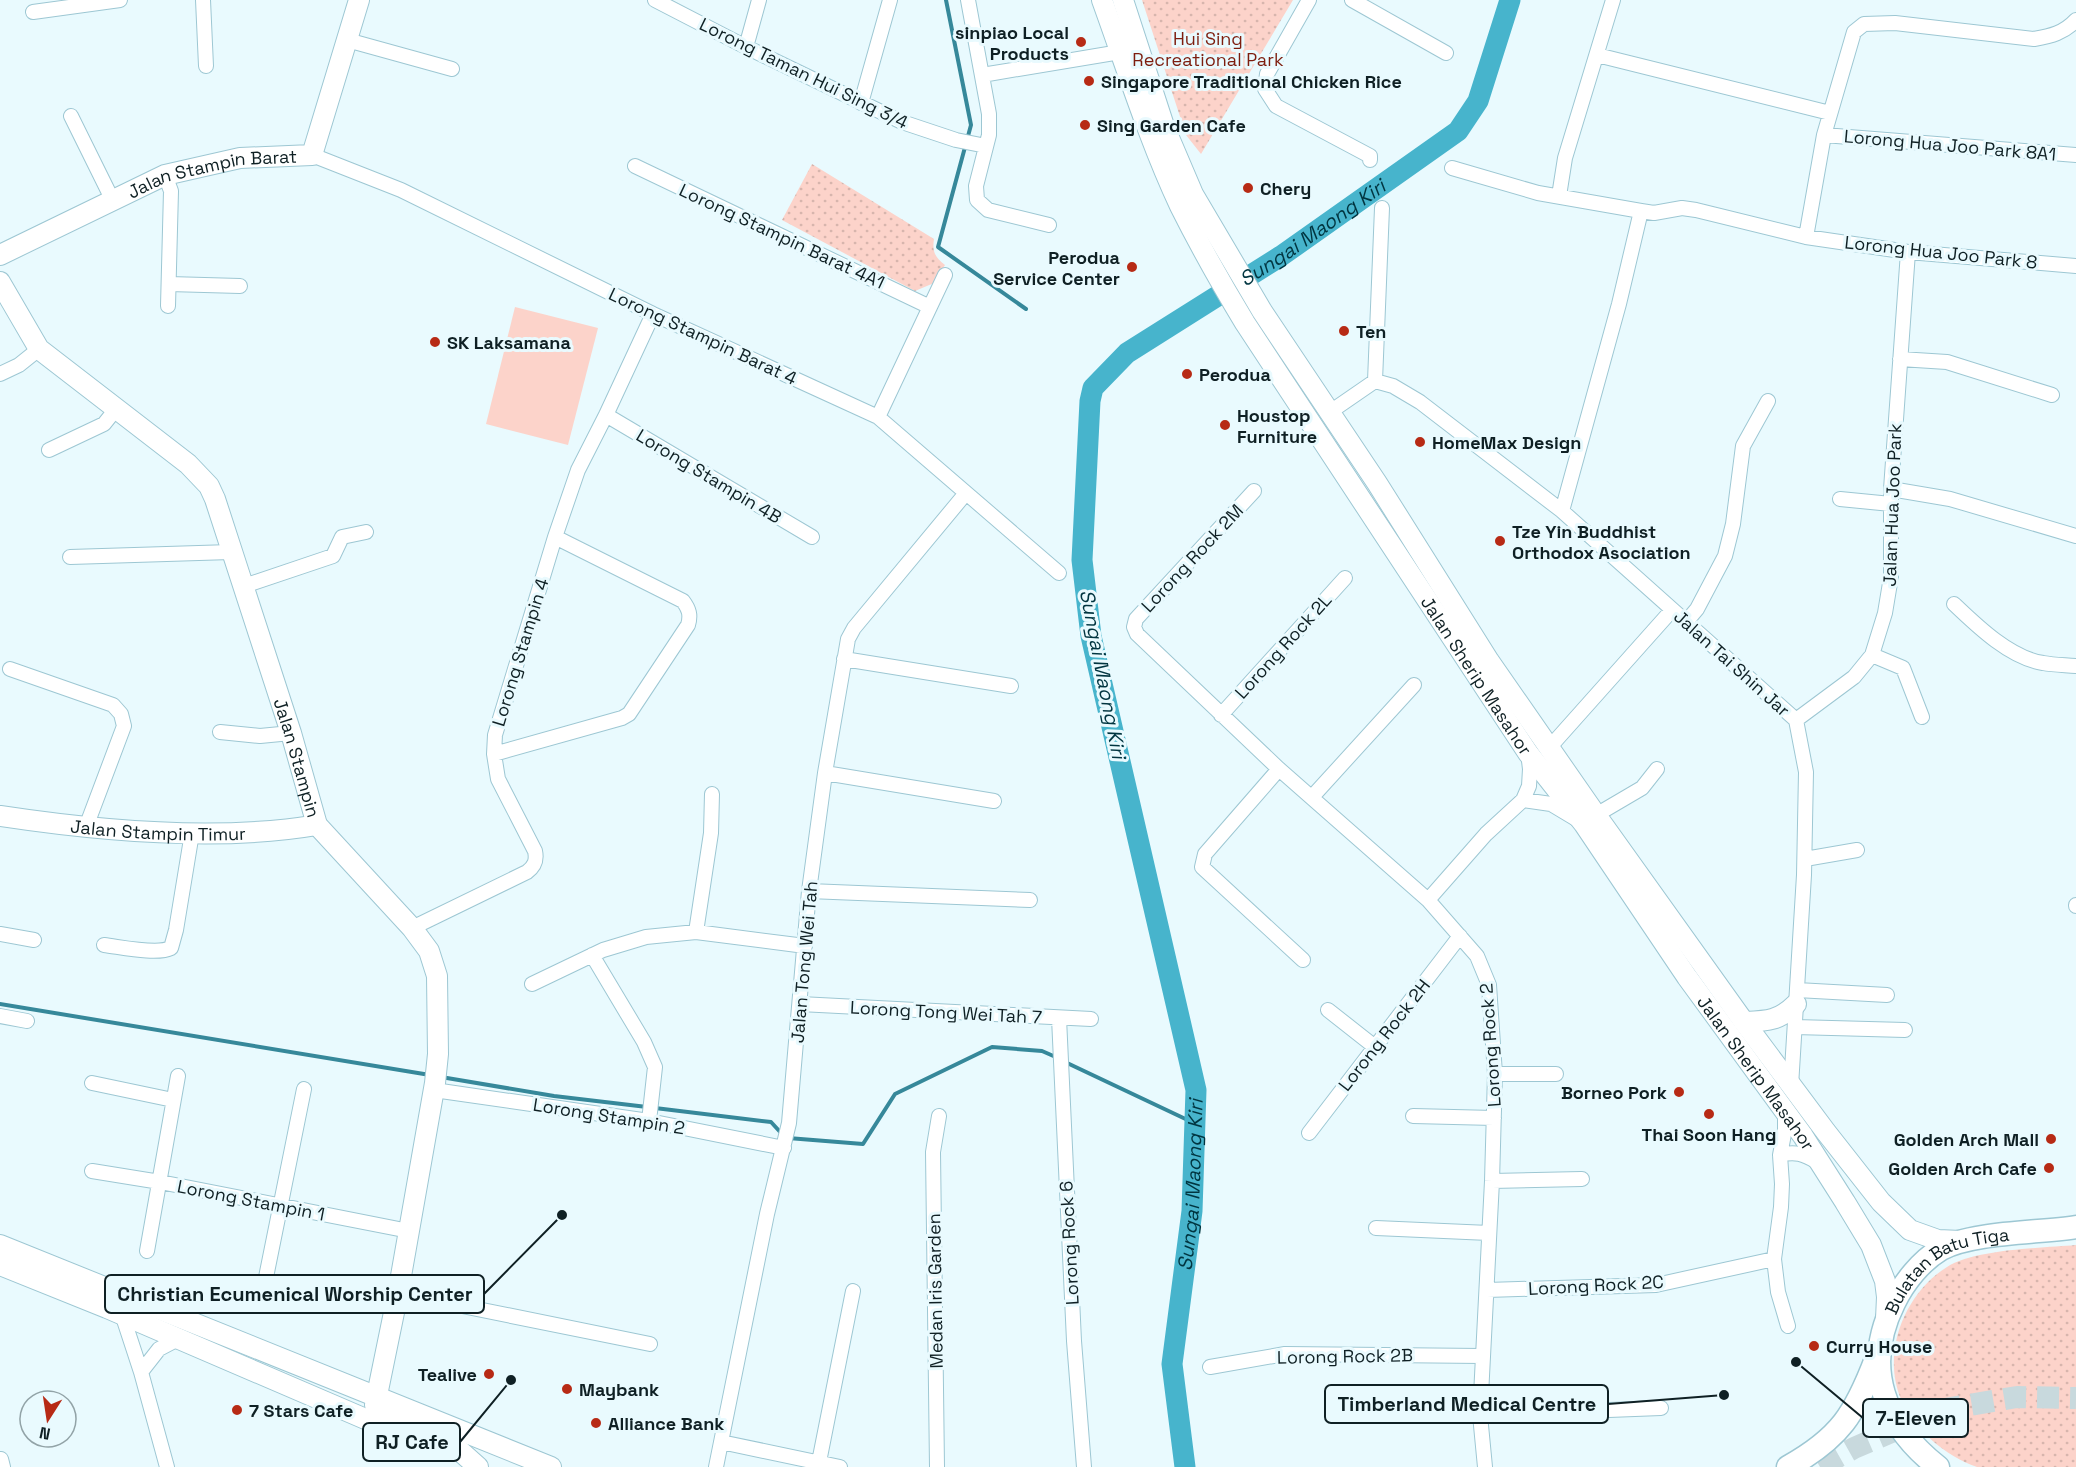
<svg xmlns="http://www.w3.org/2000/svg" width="2076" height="1467" viewBox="0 0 2076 1467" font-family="'Space Grotesk',sans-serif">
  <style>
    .green { fill: url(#green-dots) }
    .pitch { fill: #fcd3ca }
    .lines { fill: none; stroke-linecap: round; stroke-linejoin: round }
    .stream { stroke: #36889a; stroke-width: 4 }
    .river { stroke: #47b4cc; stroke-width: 21 }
    .primary-tunnel { stroke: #c8d9dd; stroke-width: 22; stroke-dasharray: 22 11; stroke-linecap: butt }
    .street-casing { stroke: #9dc7d3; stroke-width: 16 }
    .secondary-casing { stroke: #9dc7d3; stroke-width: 22 }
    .primary-casing { stroke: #9dc7d3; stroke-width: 25 }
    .street { stroke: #fff; stroke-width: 14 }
    .secondary { stroke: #fff; stroke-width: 20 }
    .primary { stroke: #fff; stroke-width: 22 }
    .poi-dot { fill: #b72a15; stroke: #e9fafe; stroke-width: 2 }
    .labels { text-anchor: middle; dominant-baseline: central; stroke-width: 6; stroke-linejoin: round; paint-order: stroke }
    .poi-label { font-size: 18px; font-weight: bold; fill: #0f2024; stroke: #e9fafe; text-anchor: start }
    .park-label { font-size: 18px; fill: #7d1d0e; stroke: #e9fafe }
    .street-label { font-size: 18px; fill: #0f2024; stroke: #e9fafe }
    .water-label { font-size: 20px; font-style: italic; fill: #013540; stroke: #e9fafe }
    .leader { fill: none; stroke: #0f2024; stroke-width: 2 }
    .callout-dot { fill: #0f2024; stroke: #e9fafe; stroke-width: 2 }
    .callout { fill: #e9fafe; stroke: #0f2024; stroke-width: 2 }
    .callout-label { font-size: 20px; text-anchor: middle; font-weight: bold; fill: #0f2024 }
  </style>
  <defs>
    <pattern id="green-dots" width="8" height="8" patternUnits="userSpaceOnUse" patternTransform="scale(1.5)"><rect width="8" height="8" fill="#fcd3ca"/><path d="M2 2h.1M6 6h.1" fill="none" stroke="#d7b5ad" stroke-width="1.8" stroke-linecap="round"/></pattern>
  </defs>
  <rect width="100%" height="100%" fill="#e9fafe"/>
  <path class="green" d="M1142,0H1293L1201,154L1186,135Z
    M812,164L934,239C932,252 935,257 945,265L934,283L915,291L782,220Z
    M2076,1245V1467H1977C1945,1456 1915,1430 1901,1399C1881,1352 1905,1293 1947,1267C1975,1249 2042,1248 2076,1245Z"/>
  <path class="pitch" d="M515,307L598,328L568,445L486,424Z"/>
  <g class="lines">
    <path class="stream" d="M946,0L971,125L938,247L1026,309
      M0,1004L430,1075
      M1065,1062L1194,1123
      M441,1077L554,1096L647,1107
      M655,1108L771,1122L782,1134
      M788,1138L863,1144L895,1094L992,1047L1042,1051L1058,1058"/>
    <path class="river" id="s1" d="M1185,1467L1172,1364L1192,1211L1196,1090L1091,636L1082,560L1090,401L1093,388L1127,353L1281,256L1458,131L1478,101L1510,0"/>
    <path class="primary-tunnel" d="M1820,1467L1854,1448L1945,1409L2017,1397L2076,1398"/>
    <defs>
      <path id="street" d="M203,0L206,66
        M655,0L746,47L902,122L956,140L986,146
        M968,0L989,114V135L976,186L977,200L988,210L1049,225
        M1309,0L1267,74L1265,89L1276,106L1370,156V160
        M1352,0L1446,53
        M33,12L120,0
        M347,40L452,69
        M746,47L759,0
        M1597,55L1830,113
        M982,75L1120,52
        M861,103L890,0
        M71,116L113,201
        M1824,135L2076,155
        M312,155L401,190L653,314L878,417L1059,573
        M635,166L930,307
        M1452,168L1538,193L1641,211L1654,213L1682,208L1696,210L1806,237L1908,252L2076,266
        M165,175L171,191L168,306
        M1559,196L1565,158L1613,0
        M1806,237L1824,135L1854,32L1864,24L1895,23L2034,39C2051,36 2064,33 2076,20
        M169,284L240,286
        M1900,359L1947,362L2052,395
        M0,374L19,365L39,349
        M1375,381L1382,208
        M1330,412L1375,381L1393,386L1420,402L1562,511L1796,720L1806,772L1804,875L1791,1086
        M606,415L812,537
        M878,417L945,275
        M49,450L104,424L116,409
        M1891,489L1950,499L2076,536
        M1254,491L1136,619L1134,627L1137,634L1279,769L1428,900L1477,956L1489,985L1495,1074L1492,1181L1480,1415L1485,1467
        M1840,499L1891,504
        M1562,511L1619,304L1641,211
        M70,557L231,552
        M244,586L333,556L342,537L366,532
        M1954,604C1977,626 2010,658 2043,663C2054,665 2065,665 2076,666
        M1686,622L1697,609L1725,556L1733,524L1743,446L1768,401
        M1872,655L1903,668L1922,717
        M844,659L1011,686
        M10,669L113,705L121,714L124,726L86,827
        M1221,715L1345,578
        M1796,720L1854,677L1872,655L1885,613L1891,577V489L1908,252
        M220,732L260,736L291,733
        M1549,748L1672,610
        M494,754L622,718L629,714L688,625C691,615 689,609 683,601L555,537
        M1279,769L1205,854L1202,867L1303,960
        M825,773L994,801
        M1312,797L1414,685
        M1523,800L1551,804L1576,819
        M1596,815L1642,788L1657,769
        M1805,859L1857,850
        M809,891L1030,900
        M1428,900L1486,834L1523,800L1529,786L1530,769L1528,753
        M2076,906V905
        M412,928L527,872C535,866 537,860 535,851L498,779L494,754L495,735L555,537L578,470L606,415L653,314
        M696,932L711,833L712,794
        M0,934L34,940
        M104,945C121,947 157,955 171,948L176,930L192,833
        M592,955L644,1042L655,1067L649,1121
        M532,984L603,950L646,937L696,932L805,946
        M1797,990L1887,995
        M800,1004L1091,1019
        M1328,1010L1375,1047
        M0,1016L27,1021
        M1059,1018L1074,1341L1084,1467
        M1795,1027L1905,1030
        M1495,1074H1556
        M92,1083L173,1100
        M434,1090L649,1121L784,1148
        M1785,1111V1129L1780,1155L1782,1184L1781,1207L1774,1259L1778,1292L1788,1326
        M1413,1116L1494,1118
        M1309,1133L1460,936
        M1780,1155C1795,1151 1804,1154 1817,1162
        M92,1171L160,1182L409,1231
        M1492,1181L1582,1179
        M1376,1228L1489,1233
        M147,1251L178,1076
        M1487,1290L1656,1285L1774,1259
        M398,1293L650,1344
        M261,1302L304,1089
        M122,1314L141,1372L167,1467
        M1210,1367L1285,1354L1482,1356
        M141,1372L159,1349L178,1339
        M1480,1415L1661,1408
        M721,1442L840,1467
        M1,1459L3,1467
        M819,1462L853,1291
        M716,1467L767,1214L789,1123L809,891L825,773L848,639L854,628L966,493
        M937,1467L933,1152L939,1116"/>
      <g id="secondary">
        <path id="s2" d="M1102,0C1127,69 1149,140 1180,206C1200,246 1222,285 1245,323L1528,753L1584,824L1687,977L1803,1136L1845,1202L1871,1245L1885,1281L1887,1297L1886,1319"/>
        <path d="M1123,0L1164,126L1193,194L1262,311L1377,483L1489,661L1596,815L1744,1022L1826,1132L1881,1202L1910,1230L1938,1240L1961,1241"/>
        <path id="s3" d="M0,255L165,175L240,158L312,155L359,0"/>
        <path id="s4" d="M0,282L39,349L188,464L209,486L215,499L291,733L317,825L412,928L429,951L437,976L438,1054L435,1083L398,1293L375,1405L378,1411L459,1450L478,1467"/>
        <path id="s5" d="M0,816C99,831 218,842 317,825"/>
        <path d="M1744,1022C1767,1021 1779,1021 1796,1004"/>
        <path d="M0,1245L551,1467"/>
        <path d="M0,1265L107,1308L391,1430"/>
      </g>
      <g id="primary">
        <path d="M1788,1467C1840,1438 1855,1414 1876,1359"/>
        <path id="s6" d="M1938,1467C1884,1425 1862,1367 1894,1303C1904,1282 1921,1261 1941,1249C1972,1232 2039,1233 2076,1227"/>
      </g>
    </defs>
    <use href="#street" class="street-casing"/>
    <use href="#secondary" class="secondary-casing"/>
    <use href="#primary" class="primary-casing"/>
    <use href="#street" class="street"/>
    <use href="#secondary" class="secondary"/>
    <use href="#primary" class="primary"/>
  </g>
  <g class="poi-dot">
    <circle cx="1081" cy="42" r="6"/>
    <circle cx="1089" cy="81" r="6"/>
    <circle cx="1085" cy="125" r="6"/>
    <circle cx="1248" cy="188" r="6"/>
    <circle cx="1132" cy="267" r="6"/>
    <circle cx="1344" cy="331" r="6"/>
    <circle cx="435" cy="342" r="6"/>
    <circle cx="1187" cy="374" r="6"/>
    <circle cx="1225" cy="425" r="6"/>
    <circle cx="1420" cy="442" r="6"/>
    <circle cx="1500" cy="541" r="6"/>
    <circle cx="1679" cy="1092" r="6"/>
    <circle cx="1709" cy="1114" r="6"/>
    <circle cx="2051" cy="1139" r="6"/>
    <circle cx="2049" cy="1168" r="6"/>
    <circle cx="1814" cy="1346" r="6"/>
    <circle cx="489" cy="1374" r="6"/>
    <circle cx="567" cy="1389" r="6"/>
    <circle cx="237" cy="1410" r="6"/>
    <circle cx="596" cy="1423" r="6"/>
  </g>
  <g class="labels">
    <g class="poi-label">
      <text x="1069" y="32" text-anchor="end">sinpiao Local<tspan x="1069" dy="21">Products</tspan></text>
      <text x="1101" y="81">Singapore Traditional Chicken Rice</text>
      <text x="1097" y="125">Sing Garden Cafe</text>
      <text x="1260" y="188">Chery</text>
      <text x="1120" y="257" text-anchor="end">Perodua<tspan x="1120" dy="21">Service Center</tspan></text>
      <text x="1356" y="331">Ten</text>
      <text x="447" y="342">SK Laksamana</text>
      <text x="1199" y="374">Perodua</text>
      <text x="1237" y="415">Houstop<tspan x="1237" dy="21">Furniture</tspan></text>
      <text x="1432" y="442">HomeMax Design</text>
      <text x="1512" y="531">Tze Yin Buddhist<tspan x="1512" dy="21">Orthodox Asociation</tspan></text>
      <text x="1667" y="1092" text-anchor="end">Borneo Pork</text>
      <text x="1709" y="1134" text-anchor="middle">Thai Soon Hang</text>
      <text x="2039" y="1139" text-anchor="end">Golden Arch Mall</text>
      <text x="2037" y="1168" text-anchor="end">Golden Arch Cafe</text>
      <text x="1826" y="1346">Curry House</text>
      <text x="477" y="1374" text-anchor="end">Tealive</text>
      <text x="579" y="1389">Maybank</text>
      <text x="249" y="1410">7 Stars Cafe</text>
      <text x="608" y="1423">Alliance Bank</text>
    </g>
    <g class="park-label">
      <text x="1208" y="38">Hui Sing<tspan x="1208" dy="21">Recreational Park</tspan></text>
    </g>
    <g class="street-label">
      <text transform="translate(804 73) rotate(26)">Lorong Taman Hui Sing 3/4</text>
      <text transform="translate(1950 145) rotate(5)">Lorong Hua Joo Park 8A1</text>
      <text stroke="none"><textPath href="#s3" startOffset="230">Jalan Stampin Barat</textPath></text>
      <text transform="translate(782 236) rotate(25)">Lorong Stampin Barat 4A1</text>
      <text transform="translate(1941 252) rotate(6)">Lorong Hua Joo Park 8</text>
      <text transform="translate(703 336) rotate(25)">Lorong Stampin Barat 4</text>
      <text transform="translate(709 476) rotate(31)">Lorong Stampin 4B</text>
      <text transform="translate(1892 505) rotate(-88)">Jalan Hua Joo Park</text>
      <text transform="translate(1192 558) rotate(-47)">Lorong Rock 2M</text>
      <text transform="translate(1283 646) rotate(-48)">Lorong Rock 2L</text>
      <text transform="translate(520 652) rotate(-73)">Lorong Stampin 4</text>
      <text transform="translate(1732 663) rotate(42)">Jalan Tai Shin Jar</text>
      <text stroke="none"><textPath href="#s2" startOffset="776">Jalan Sherip Masahor</textPath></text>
      <text stroke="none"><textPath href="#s4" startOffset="582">Jalan Stampin</textPath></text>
      <text stroke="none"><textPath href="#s5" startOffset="159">Jalan Stampin Timur</textPath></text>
      <text transform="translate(804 962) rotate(-85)">Jalan Tong Wei Tah</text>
      <text transform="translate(946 1012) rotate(3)">Lorong Tong Wei Tah 7</text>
      <text transform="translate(1384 1035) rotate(-52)">Lorong Rock 2H</text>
      <text transform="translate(1490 1045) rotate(-94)">Lorong Rock 2</text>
      <text stroke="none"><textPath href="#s2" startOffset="1262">Jalan Sherip Masahor</textPath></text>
      <text transform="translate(609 1116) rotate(9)">Lorong Stampin 2</text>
      <text transform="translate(251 1200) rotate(11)">Lorong Stampin 1</text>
      <text transform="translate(1069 1243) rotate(-93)">Lorong Rock 6</text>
      <text stroke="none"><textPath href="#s6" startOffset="252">Bulatan Batu Tiga</textPath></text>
      <text transform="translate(1596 1285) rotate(-3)">Lorong Rock 2C</text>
      <text transform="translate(935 1291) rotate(-91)">Medan Iris Garden</text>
      <text transform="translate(1345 1356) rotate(-1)">Lorong Rock 2B</text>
    </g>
    <g class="water-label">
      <text stroke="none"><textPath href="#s1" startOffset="1364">Sungai Maong Kiri</textPath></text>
      <text transform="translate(1103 674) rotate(79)">Sungai Maong Kiri</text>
      <text stroke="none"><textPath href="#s1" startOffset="284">Sungai Maong Kiri</textPath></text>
    </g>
  </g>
  <path class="leader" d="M562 1215L484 1294M1724 1395L1608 1404M1796 1362L1863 1418M511 1380L460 1442"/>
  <g class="callout-dot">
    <circle cx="562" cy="1215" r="6"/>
    <circle cx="1724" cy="1395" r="6"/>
    <circle cx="1796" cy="1362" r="6"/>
    <circle cx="511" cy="1380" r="6"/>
  </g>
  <g class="callout">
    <rect x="105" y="1275" width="379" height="38" rx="6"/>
    <rect x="1325" y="1385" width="283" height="38" rx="6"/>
    <rect x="1863" y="1399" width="105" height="38" rx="6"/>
    <rect x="363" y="1423" width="97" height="38" rx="6"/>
  </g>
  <g class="callout-label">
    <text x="295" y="1301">Christian Ecumenical Worship Center</text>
    <text x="1467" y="1411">Timberland Medical Centre</text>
    <text x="1916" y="1425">7-Eleven</text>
    <text x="412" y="1449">RJ Cafe</text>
  </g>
  <g transform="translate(48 1419) rotate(192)"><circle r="28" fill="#e9fafe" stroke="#92a3a7" stroke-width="1.5"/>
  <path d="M0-4.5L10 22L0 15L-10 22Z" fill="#b72a15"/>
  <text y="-9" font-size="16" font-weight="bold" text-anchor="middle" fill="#0f2024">N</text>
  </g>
</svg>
